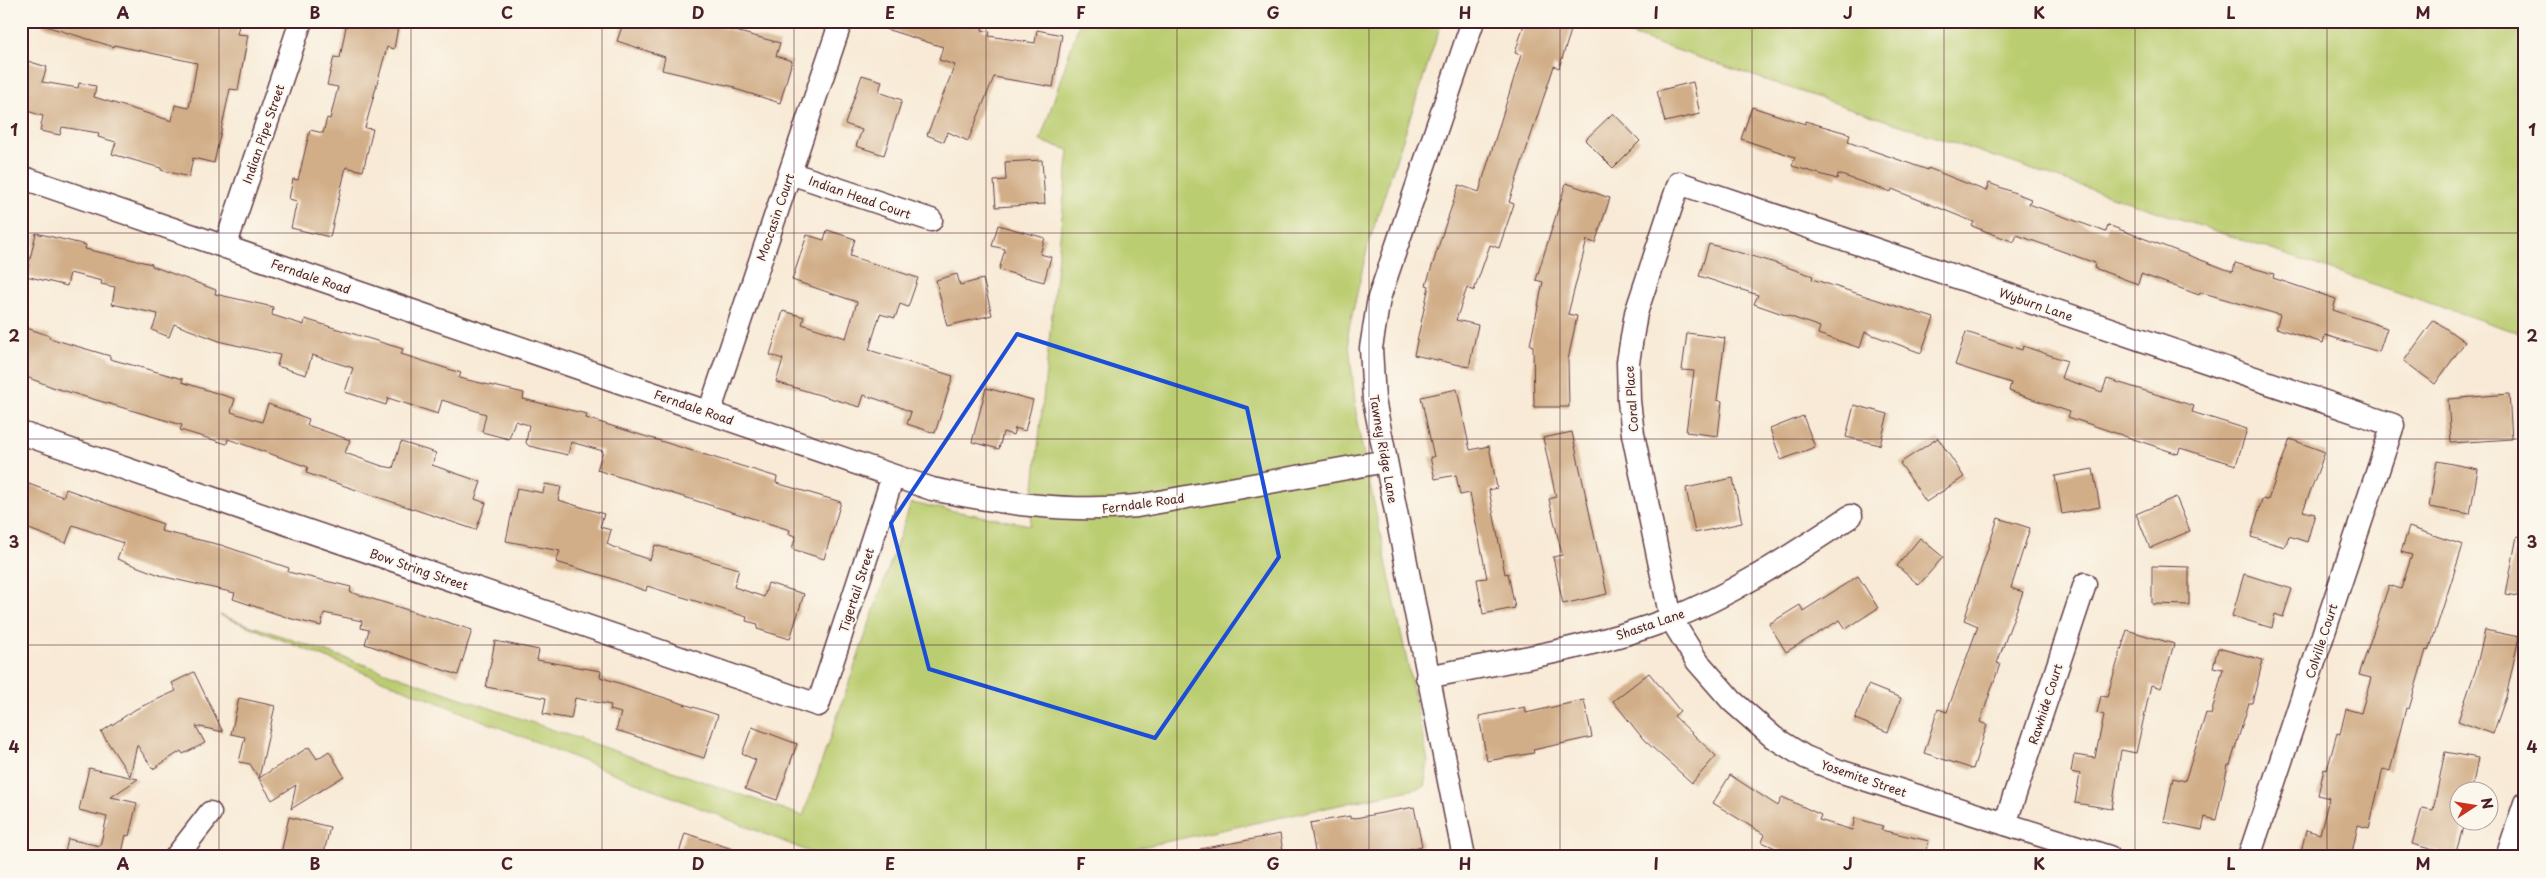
<svg xmlns="http://www.w3.org/2000/svg" width="2546" height="878" viewBox="0 0 2546 878" font-family="'Playpen Sans',sans-serif">
  <style>
    .green { fill: #bbcd71; stroke: #82764e }
    .building { fill: #d1ae88 }
    .lines { fill: none; stroke-linecap: round; stroke-linejoin: round }
    .minor-casing { stroke: #643d45; stroke-width: 25 }
    .minor { stroke: #fff; stroke-width: 22 }
    .marked { fill: none; stroke: #1d4ed8; stroke-width: 4; stroke-linejoin: round }
    .grid { fill: none; stroke: #4a1f2b; stroke-width: 1; stroke-opacity: 0.55 }
    .labels { text-anchor: middle; dominant-baseline: central; stroke-width: 4; stroke-linejoin: round; paint-order: stroke }
    .street-label { font-size: 12px; fill: #4a1f2b; stroke: #fbf7ec }
    .neatline { fill: none; stroke: #4a1f2b; stroke-width: 2 }
    .grid-label { font-size: 16px; text-anchor: middle; font-weight: bold; fill: #4a1f2b }
  </style>
  <rect width="100%" height="100%" fill="#fbf7ec"/>
  <filter id="ink" filterUnits="userSpaceOnUse"><feTurbulence type="fractalNoise" baseFrequency=".02" numOctaves="2"/><feDisplacementMap in="SourceGraphic" scale="10" xChannelSelector="R" yChannelSelector="G"/><feConvolveMatrix kernelMatrix="1 2 1 2 8 2 1 2 1" color-interpolation-filters="sRGB"/></filter>
  <filter id="wash" filterUnits="userSpaceOnUse"><feTurbulence type="fractalNoise" baseFrequency=".0096" numOctaves="4" result="noise"/><feDisplacementMap in="SourceGraphic" scale="20" xChannelSelector="R" yChannelSelector="G"/><feGaussianBlur stdDeviation="1.12" result="paint"/><feColorMatrix in="noise" values="0 0 0 0 0 0 0 0 0 0 0 0 0 0 0 0 0 1.4 0 .05"/><feComposite in="paint" operator="in"/></filter>
  <g filter="url(#wash)">
    <rect width="100%" height="100%" fill="#f8ead6"/>
    <path class="green" d="M1080,21H1442L1368,245L1348,333L1357,422L1428,762L1424,787L1094,857H822L220,615L803,816L911,503L1030,525L1069,150L1040,141Z
      M1590,21H2525V335Z"/>
    <g id="blocks">
      <path class="building" d="M43,21H240L237,34L248,35L238,90L230,89L214,163L193,158L189,177L161,170V168L112,154L116,142L98,137L99,133L62,127L60,135L40,131L43,116L21,109V59L47,67L42,82L78,88L79,83L96,86L94,97L172,121L175,105L189,108L197,63L114,45V47L42,25Z
        M347,21H399L394,49L387,47L365,128L373,129L363,171L346,167L330,237L291,228L297,201L289,199L293,179L298,180L310,130L323,133L327,118L330,119L338,87L327,85L334,57L340,58Z
        M624,21H698L780,43L776,56L792,61L780,103L735,89V87L662,70L665,57L617,41Z
        M874,21H985L982,30L990,32L989,36L1035,43L1037,30L1062,35L1053,87L994,77L968,141L948,132L944,142L927,135L955,65L939,60L943,47L873,25Z
        M1525,21H1574L1559,68L1554,66L1509,202L1514,204L1499,248L1490,245L1474,291L1467,288L1456,320L1478,325L1469,367L1414,355L1429,286L1426,285L1444,229L1459,185L1479,192L1521,55L1515,53Z
        M862,75L882,81L879,92L902,100L884,155L856,146L862,130L845,124Z
        M1693,82L1700,114L1665,122L1657,91Z
        M1752,107L1805,124V121L1850,134L1848,142L1928,170V168L1986,191L1989,183L2031,199L2029,204L2106,232L2108,225L2233,272L2235,263L2274,274L2273,278L2336,299L2333,310L2387,328L2379,352L2325,335L2323,343L2276,328L2280,315L2200,292L2199,295L2141,274L2138,284L2094,268L2095,263L2017,235L2014,242L1972,226L1974,222L1892,189L1891,192L1838,174L1837,179L1792,166L1795,157L1741,139Z
        M1613,113L1640,141L1613,168L1585,140Z
        M1042,160L1045,204L996,207L994,181L1006,180L1005,162Z
        M1566,183L1610,198L1595,243L1587,240L1568,314L1577,316L1568,360L1569,407H1534L1533,346L1530,345L1543,282L1536,280Z
        M998,225L1045,238L1040,254L1051,257L1044,282L999,270L1005,249L992,246Z
        M827,230L855,239L850,256L918,278L908,307L900,304L895,318L880,314L869,350L953,376L935,433L907,424L911,412L895,405L864,395L860,407L776,382L783,359L770,355L783,311L804,317L802,324L846,338L857,302L792,280L807,235L824,240Z
        M36,233L86,245L85,249L152,264V266L216,290L215,294L273,307L272,315L304,325L305,319L403,349L401,354L461,373L459,378L524,393L523,399L587,414L586,418L777,477L776,483L841,502L824,559L792,549L796,536L789,534L790,530L597,470L603,451L571,442L568,455L529,446L526,443L529,425L515,421L509,439L482,432L486,414L442,400L438,414L388,398L386,405L345,392L353,368L312,355L306,375L277,366L280,355L222,342L174,324L169,337L152,330L158,314L112,304L115,287L101,284L102,281L70,273L67,286L26,276Z
        M1709,244L1769,261L1813,276L1812,279L1934,318L1921,353L1865,332L1860,348L1818,334L1820,327L1754,304L1758,295L1699,276Z
        M957,274L960,285L983,279L992,315L947,326L936,280Z
        M2434,320L2465,342L2435,384L2404,361Z
        M21,326L50,336L49,338L110,356V359L183,379L182,382L235,399L231,412L262,422L268,404L309,419L307,425L350,440L345,453L382,466L393,468L401,442L436,453L432,465L481,482L475,499L486,503L476,530L306,473L308,467L228,439L227,444L180,430L182,425L55,388L21,375Z
        M1966,332L2022,350L2023,346L2067,361L2061,378L2102,392L2107,379L2194,406L2192,412L2247,429L2236,465L2180,448L2178,454L2068,417L2070,412L2009,391L2011,383L1955,365Z
        M1687,333L1725,338L1717,400L1722,401L1718,436L1686,432L1694,371L1682,370Z
        M986,388L1033,400L1025,431L1015,428L1013,435L1003,432L999,449L972,442Z
        M1457,389L1470,450L1489,446L1497,488L1489,490L1505,574L1508,573L1515,608L1483,614L1477,579L1487,578L1470,493L1460,495L1456,475L1435,479L1430,457H1434L1421,397Z
        M2509,394L2512,439L2451,443L2448,399Z
        M1854,405L1888,414L1880,445L1846,437Z
        M1803,416L1815,447L1781,460L1770,429Z
        M1572,432L1607,594L1563,604L1553,557L1562,555L1549,499L1556,497L1543,438Z
        M1938,438L1964,477L1926,502L1900,463Z
        M2290,439L2325,452L2303,511L2315,514L2307,542L2289,536L2285,547L2251,537L2262,499L2268,500Z
        M2437,461L2478,469L2470,514L2429,507Z
        M2093,469L2100,507L2062,514L2055,476Z
        M1733,478L1742,523L1695,533L1686,488Z
        M21,481L63,497L66,489L163,524L161,531L221,545L289,568L288,572L351,587L350,592L472,630L458,675L365,644L369,630L361,628L362,621L324,613L321,626L292,619L233,599L235,593L165,577L117,559L123,543L90,531L73,525L66,543L21,526Z
        M545,484L561,487L558,500L604,514L600,527L611,530L607,544L613,547L650,560L655,545L739,569L734,587L764,597L768,583L804,594L790,639L757,629L758,624L746,621L747,617L647,586L646,591L604,576L556,562L560,551L506,541L517,488L543,493Z
        M2176,497L2190,531L2150,548L2136,514Z
        M1998,518L2030,528L2011,588L2023,592L1997,663L2000,664L1980,722L1987,725L1973,769L1924,753L1938,709L1947,712L1978,626L1964,620Z
        M2409,527L2463,545L2429,651L2426,650L2409,709L2406,708L2390,771L2383,769L2369,828L2358,825L2351,857H2300L2306,830L2320,834L2329,798L2318,795L2324,769L2327,770L2337,733L2340,734L2346,709L2361,713L2371,678L2359,675L2389,585L2401,589L2412,555L2401,552Z
        M2517,536L2525,537V597L2506,594Z
        M1920,538L1943,557L1919,585L1897,566Z
        M2152,566L2189,567V605L2152,604Z
        M2244,574L2292,589L2283,617L2275,614L2272,628L2232,616Z
        M1858,576L1878,608L1846,629L1840,620L1786,652L1769,624L1800,605L1803,611Z
        M2127,630L2174,644L2161,688L2151,685L2136,753L2121,750L2112,809L2075,803L2080,774L2071,772L2074,755L2095,758L2104,715L2097,713L2101,696L2107,697Z
        M2485,630L2519,637L2506,697L2493,734L2458,721L2476,669Z
        M495,641L539,650L537,660L601,671L600,677L718,715L704,758L616,730L621,713L610,710L611,705L575,698L571,719L543,714L546,698L486,687Z
        M2218,648L2263,660L2252,703H2249L2230,765H2228L2216,820L2205,817L2202,830L2164,822L2173,778L2185,781L2206,713L2211,715L2223,669L2213,667Z
        M194,672L223,732L196,726L205,743L183,754L181,751L153,769L137,745L130,776L101,732L136,709L176,691L172,683Z
        M1649,673L1680,711L1674,716L1716,756L1692,783L1644,740L1613,701Z
        M1868,685L1901,698L1888,732L1855,719Z
        M239,698L275,706L259,778L309,747L317,759L329,751L344,776L291,809L296,785L272,800L250,764L239,762L245,737L231,734Z
        M1584,700L1592,737L1533,750L1534,753L1487,761L1479,716L1525,707L1526,713Z
        M752,727L797,744L777,800L745,789L756,760L742,754Z
        M2445,752L2478,758L2472,790H2458V820H2465L2455,856L2412,844L2422,808L2433,810Z
        M89,768L138,779L111,797L137,803L129,836L126,835L121,857H64L68,839L100,846L107,817L79,810Z
        M1730,775L1778,806L1782,797L1821,815L1819,820L1852,830L1855,818L1883,826L1881,830L1929,841L1925,857H1795L1762,842L1765,835L1713,803Z
        M1414,807L1422,846L1401,851L1402,857H1378L1377,853L1356,857H1316L1310,823L1350,816V819Z
        M289,817L330,827L323,857H295L281,853Z
        M685,833L747,854V857H678Z
        M1280,834L1284,857H1201L1200,849Z"/>
    </g>
  </g>
  <g filter="url(#ink)">
    <use href="#blocks" fill-opacity="0" stroke="#643d45" stroke-width="1"/>
    <g class="lines">
      <defs>
        <path id="minor" d="M790,173L931,220
          M21,177L932,489C1000,503 1067,513 1137,506L1386,461
          M225,247L301,21
          M709,413L841,21
          M21,433L818,705L893,476
          M1427,677C1508,661 1593,648 1670,619C1735,594 1793,554 1851,516
          M2005,824L2085,584
          M176,857L210,813
          M1464,857L1374,400L1371,348L1379,298L1473,21
          M2109,857L1839,771L1805,757L1773,737L1732,701L1697,661L1671,619L1633,434L1629,401L1628,362L1636,313L1679,183L2393,425L2249,857
          M2507,857L2525,803"/>
      </defs>
      <use href="#minor" class="minor-casing"/>
      <use href="#minor" class="minor"/>
    </g>
  </g>
  <path class="marked" d="M1017,334L1247,408L1279,557L1155,738L929,669L891,523Z"/>
  <path class="grid" d="M219,21V857M411,21V857M602,21V857M794,21V857M986,21V857M1177,21V857M1369,21V857M1560,21V857M1752,21V857M1944,21V857M2135,21V857M2327,21V857M21,233H2525M21,439H2525M21,645H2525"/>
  <g class="labels">
    <g class="street-label">
      <text transform="translate(263 134) rotate(-71)">Indian Pipe Street</text>
      <text transform="translate(860 197) rotate(19)">Indian Head Court</text>
      <text transform="translate(775 217) rotate(-71)">Moccasin Court</text>
      <text transform="translate(311 276) rotate(19)">Ferndale Road</text>
      <text transform="translate(2036 304) rotate(19)">Wyburn Lane</text>
      <text transform="translate(1631 399) rotate(-94)">Coral Place</text>
      <text transform="translate(694 407) rotate(19)">Ferndale Road</text>
      <text transform="translate(1384 449) rotate(80)">Tawney Ridge Lane</text>
      <text transform="translate(1143 503) rotate(-8)">Ferndale Road</text>
      <text transform="translate(419 569) rotate(19)">Bow String Street</text>
      <text transform="translate(856 590) rotate(-72)">Tigertail Street</text>
      <text transform="translate(1650 624) rotate(-19)">Shasta Lane</text>
      <text transform="translate(2321 641) rotate(-72)">Colville Court</text>
      <text transform="translate(2045 704) rotate(-72)">Rawhide Court</text>
      <text transform="translate(1864 778) rotate(19)">Yosemite Street</text>
    </g>
  </g>
  <rect width="2546" height="878" fill="none" stroke="#fbf7ec" stroke-width="55"/>
  <g transform="translate(2474 806) rotate(78)"><circle r="24" fill="#fbf7ec" stroke="#b4a19f"/>
  <path d="M0-4L9 19L0 12L-9 19Z" fill="#c8321e"/>
  <text y="-8" font-size="14" font-weight="bold" text-anchor="middle" fill="#4a1f2b">N</text>
  </g>
  <rect x="28" y="28" width="2490" height="822" class="neatline"/>
  <g class="grid-label">
    <text x="123" y="19">A</text>
    <text x="315" y="19">B</text>
    <text x="507" y="19">C</text>
    <text x="698" y="19">D</text>
    <text x="890" y="19">E</text>
    <text x="1081" y="19">F</text>
    <text x="1273" y="19">G</text>
    <text x="1465" y="19">H</text>
    <text x="1656" y="19">I</text>
    <text x="1848" y="19">J</text>
    <text x="2039" y="19">K</text>
    <text x="2231" y="19">L</text>
    <text x="2423" y="19">M</text>
    <text x="14" y="136">1</text>
    <text x="2532" y="136">1</text>
    <text x="14" y="342">2</text>
    <text x="2532" y="342">2</text>
    <text x="14" y="548">3</text>
    <text x="2532" y="548">3</text>
    <text x="14" y="753">4</text>
    <text x="2532" y="753">4</text>
    <text x="123" y="870">A</text>
    <text x="315" y="870">B</text>
    <text x="507" y="870">C</text>
    <text x="698" y="870">D</text>
    <text x="890" y="870">E</text>
    <text x="1081" y="870">F</text>
    <text x="1273" y="870">G</text>
    <text x="1465" y="870">H</text>
    <text x="1656" y="870">I</text>
    <text x="1848" y="870">J</text>
    <text x="2039" y="870">K</text>
    <text x="2231" y="870">L</text>
    <text x="2423" y="870">M</text>
  </g>
</svg>
